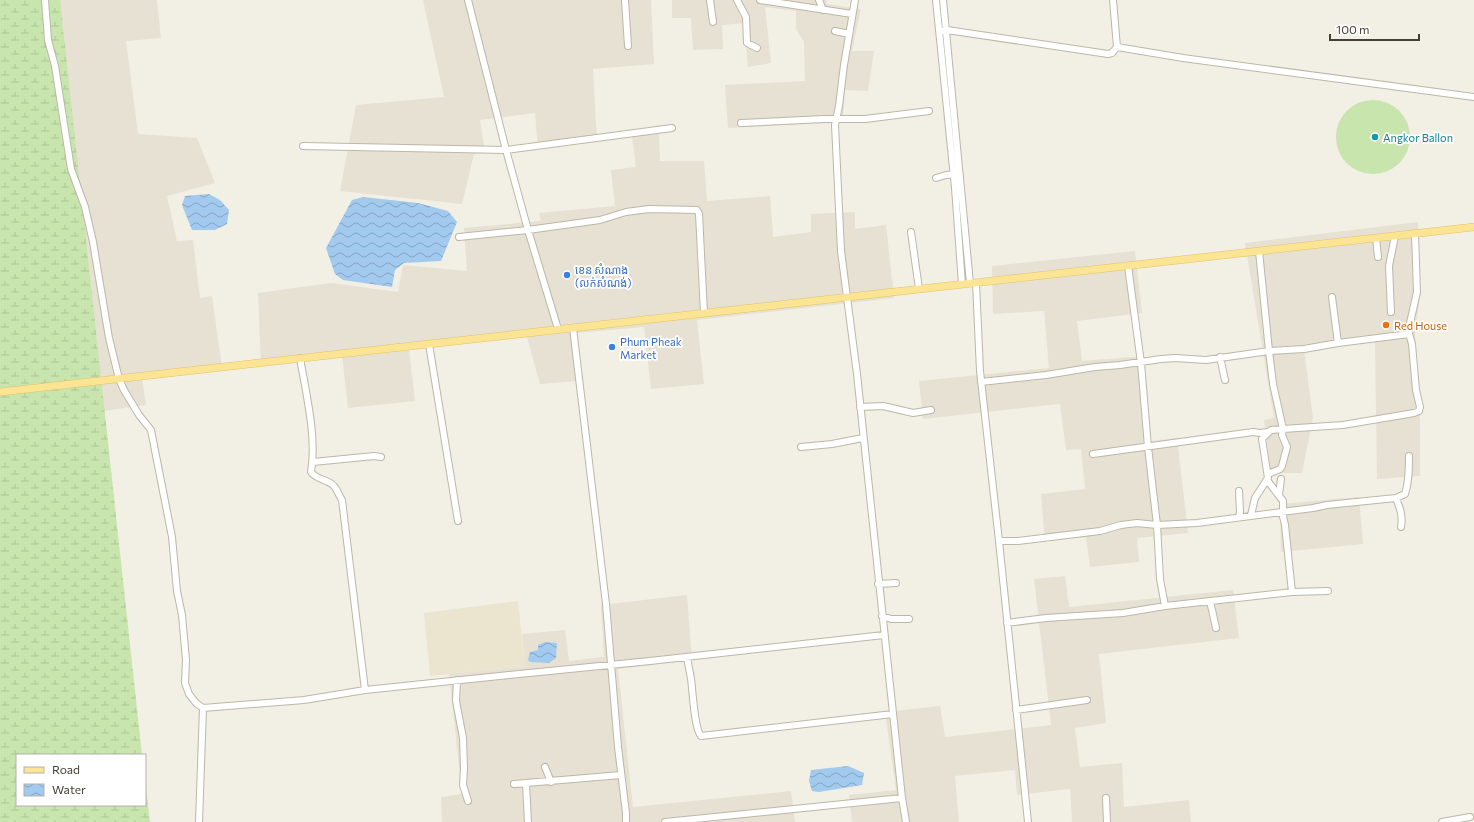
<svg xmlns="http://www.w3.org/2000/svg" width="1474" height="822" viewBox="0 0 1474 822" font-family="Commissioner,'Noto Sans Khmer',sans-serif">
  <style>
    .residential { fill: #e6e1d3 }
    .education { fill: #ebe5cf }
    .grass { fill: #c9e5ae }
    .wetland { fill: url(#wetland-marsh) }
    .water { fill: url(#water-waves) }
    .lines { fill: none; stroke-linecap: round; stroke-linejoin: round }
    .minor-casing { stroke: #bdb7a8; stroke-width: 8 }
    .major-casing { stroke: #e0c365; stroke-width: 8 }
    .minor { stroke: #fff; stroke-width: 6 }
    .major { stroke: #fbe594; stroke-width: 7 }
    .culture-dot { fill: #0f9aa8; stroke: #fff; stroke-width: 1.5 }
    .shop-dot { fill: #3f7fe0; stroke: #fff; stroke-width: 1.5 }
    .food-dot { fill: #e8710a; stroke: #fff; stroke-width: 1.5 }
    .labels { text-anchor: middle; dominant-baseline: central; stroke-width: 3.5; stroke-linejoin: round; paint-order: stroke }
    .culture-label { font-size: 11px; fill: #0d838f; stroke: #fff; text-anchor: start }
    .shop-label { font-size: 11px; fill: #366cbe; stroke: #fff; text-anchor: start }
    .food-label { font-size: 11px; fill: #c56008; stroke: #fff; text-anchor: start }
  </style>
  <defs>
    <pattern id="wetland-marsh" width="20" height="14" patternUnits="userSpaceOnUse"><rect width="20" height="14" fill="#c9e5ae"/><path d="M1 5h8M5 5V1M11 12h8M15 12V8" fill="none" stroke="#aec696"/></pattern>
    <pattern id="water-waves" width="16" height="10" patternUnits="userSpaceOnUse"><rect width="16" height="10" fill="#a2c9ee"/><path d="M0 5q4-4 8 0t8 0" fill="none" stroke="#86a5c2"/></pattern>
  </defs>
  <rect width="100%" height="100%" fill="#f2efe5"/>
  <path class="residential" d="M46,0H157L161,38L126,41L138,134L197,138L215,183L167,196L177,241L193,240L200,298L212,296L222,368L142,377L146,405L103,411Z
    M423,0H651L654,64L593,69L597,140L538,148L535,113L480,120L485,153L474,154L462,204L340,191L356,105L444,97Z
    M672,0H827L826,4L861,9L852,51H874L868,91L845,90L843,122L728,128L725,85L805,81L804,42L796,29V11L765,7L771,63L748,67L744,23L722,25L723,49L693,50L691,18H672Z
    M659,134L660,161H704L707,201L770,196L773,237L811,232V214L855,212V229L886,225L894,298L697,320L704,384L651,389L644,327L576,333L581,361L577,381L540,384L527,337L409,349L415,401L348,408L342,355L261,364L258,293L331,283L398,292L403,265L467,271L464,228L541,221L539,213L615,206L611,170L636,167L632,136Z
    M1418,222L1420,297L1415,333L1420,418V476L1377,479L1375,341L1304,350L1313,418L1302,473H1271L1264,420L1274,418L1245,243Z
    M1135,251L1142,313L1077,321L1082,361L1144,356L1151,441L1177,438L1188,533L1137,538L1139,562L1090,567L1086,537L1045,541L1041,494L1085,489L1081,449L1066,450L1060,404L923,419L919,381L1049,368L1044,311L993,314L992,266Z
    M1359,497L1363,544L1281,552L1280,504Z
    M1065,576L1069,607L1233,590L1239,638L1099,654L1106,723L1075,728L1080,767L1122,763L1124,807L1189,800L1191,822H1072L1070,789L1017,795L1015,770L955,776L959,822H852L849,795L896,790L885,712L940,706L945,737L1051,725L1034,579Z
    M687,595L692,660L618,669L633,807L791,791L795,822H442L441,797L462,794L449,674L525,666L522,634L565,630L569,661L604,657L601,605Z"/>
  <path class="education" d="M518,601L525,666L430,676L424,613Z"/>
  <path class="grass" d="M1336 137a37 37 0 1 1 74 0a37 37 0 1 1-74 0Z"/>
  <path class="wetland" d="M0,0H60L142,755H17V805H145V779L150,822H0Z"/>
  <path class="water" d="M209,194L220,200L229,210L227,224L215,230H192L182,205L185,196Z
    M363,197L418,203L448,211L457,222L441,261L404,263L395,270L392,287L343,280L335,274L326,248L352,200Z
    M545,642L557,643L556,658L549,663L530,662L528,660L530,652L538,650V645Z
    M848,766L864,773L862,785L819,792L812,791L809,781L811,770Z"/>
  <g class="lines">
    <defs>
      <path id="minor" d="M45,0L48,40L55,66L71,169L85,207L93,242L109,338L119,379L124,390L139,415L151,430L172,537L177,591L182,615L186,660L185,683L189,694L196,703L203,708L304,700L365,690L509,675L650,661L884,635
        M468,0L506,150L528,230L558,329
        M625,0L628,46
        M710,0L713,22
        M737,0L746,17L747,43L757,48
        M760,0L852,14
        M819,0L823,10
        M855,0L844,65L839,106L835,125L841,251L857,374L902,798L906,822
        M936,0L955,188L962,284
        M943,0L970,283
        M1113,0L1117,47
        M835,31L849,34
        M939,31L947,30L1108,54L1112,53L1117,47L1183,58L1474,97
        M741,123L824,119H865L929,111
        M303,146L506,150L672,128
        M936,178L946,175L953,174
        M911,232L919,289
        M459,237L528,230L600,220L626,212L649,209L697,210L699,214L704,313
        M1376,238L1378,257
        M1259,251L1269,351L1304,349L1338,343L1332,297
        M1128,266L1141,363L1148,447L1157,525L1160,579L1165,606
        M976,283L980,371L999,541L1028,822
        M1391,312L1389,266L1395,236
        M573,328L606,604L618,747L626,813V822
        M1338,343L1409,334
        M429,344L458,521
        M1220,357L1225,380
        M300,358C306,393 317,438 311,472C316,480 328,479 334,486C337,489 339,496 342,500L365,690
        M981,382L1046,375L1095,367L1120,365L1161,359L1175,358L1206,360L1269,351L1273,384L1283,429L1343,425L1414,413L1419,411L1420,407L1416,390L1412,344L1409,334L1410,323L1417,292L1415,234
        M860,407L883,406L913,413L931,410
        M801,447L832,444L863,438
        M1093,454L1253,432L1260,433L1268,432
        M313,462L374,456L381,457
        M1267,480L1283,501V511
        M1279,495L1281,479
        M1396,498C1400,508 1403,516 1401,527
        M1282,512L1285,525L1292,592
        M1251,515L1255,498L1268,478L1262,439L1271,430L1283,429L1282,435L1287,447L1282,466L1280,469L1268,474
        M1239,517L1240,512L1239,491
        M999,541H1018L1100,531L1121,525L1137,523L1157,525L1197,523L1313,508L1327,505L1396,498L1405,494C1409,482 1409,469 1409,456
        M878,584L896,583
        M1210,601L1216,628
        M882,616L891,619H909
        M1007,623L1046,618L1123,613L1165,606L1292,592L1328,591
        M687,657C688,664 690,672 691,679C693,692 694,728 701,736L893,714
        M457,680L456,701L463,738L464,768L463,785L468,801
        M1016,710L1087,700
        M545,767L551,782
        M514,784L621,775
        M526,784L528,822
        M1106,798L1107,822
        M199,822L203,708
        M665,822L902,798
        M1442,822L1470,817"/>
      <path id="major" d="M0,392L1474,227"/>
    </defs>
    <use href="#minor" class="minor-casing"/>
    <use href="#major" class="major-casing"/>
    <use href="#minor" class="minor"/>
    <use href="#major" class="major"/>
  </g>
  <circle class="culture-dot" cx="1375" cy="137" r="4"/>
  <g class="shop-dot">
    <circle cx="567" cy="275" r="4"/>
    <circle cx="612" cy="347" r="4"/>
  </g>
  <circle class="food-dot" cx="1386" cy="325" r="4"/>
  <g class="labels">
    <g class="culture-label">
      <text x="1383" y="137">Angkor Ballon</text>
    </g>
    <g class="shop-label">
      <text x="575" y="269">ខេន សំណាង<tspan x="575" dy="13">(លក់សំណង់)</tspan></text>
      <text x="620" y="341">Phum Pheak<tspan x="620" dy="13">Market</tspan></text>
    </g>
    <g class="food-label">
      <text x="1394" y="325">Red House</text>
    </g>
  </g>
  <rect x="16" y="754" width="130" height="52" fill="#ffffff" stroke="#b4b2ae"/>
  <rect x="24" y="767" width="20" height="6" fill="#fbe594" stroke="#b4b2ae"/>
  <text x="52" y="774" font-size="12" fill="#443f35">Road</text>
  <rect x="24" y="784" width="20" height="12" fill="url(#water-waves)" stroke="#b4b2ae"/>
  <text x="52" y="794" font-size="12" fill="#443f35">Water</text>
  <path d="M1330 34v6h89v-6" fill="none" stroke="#443f35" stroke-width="2"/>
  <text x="1336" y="34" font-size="12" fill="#443f35" stroke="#ffffff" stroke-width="3" paint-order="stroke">100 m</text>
</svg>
